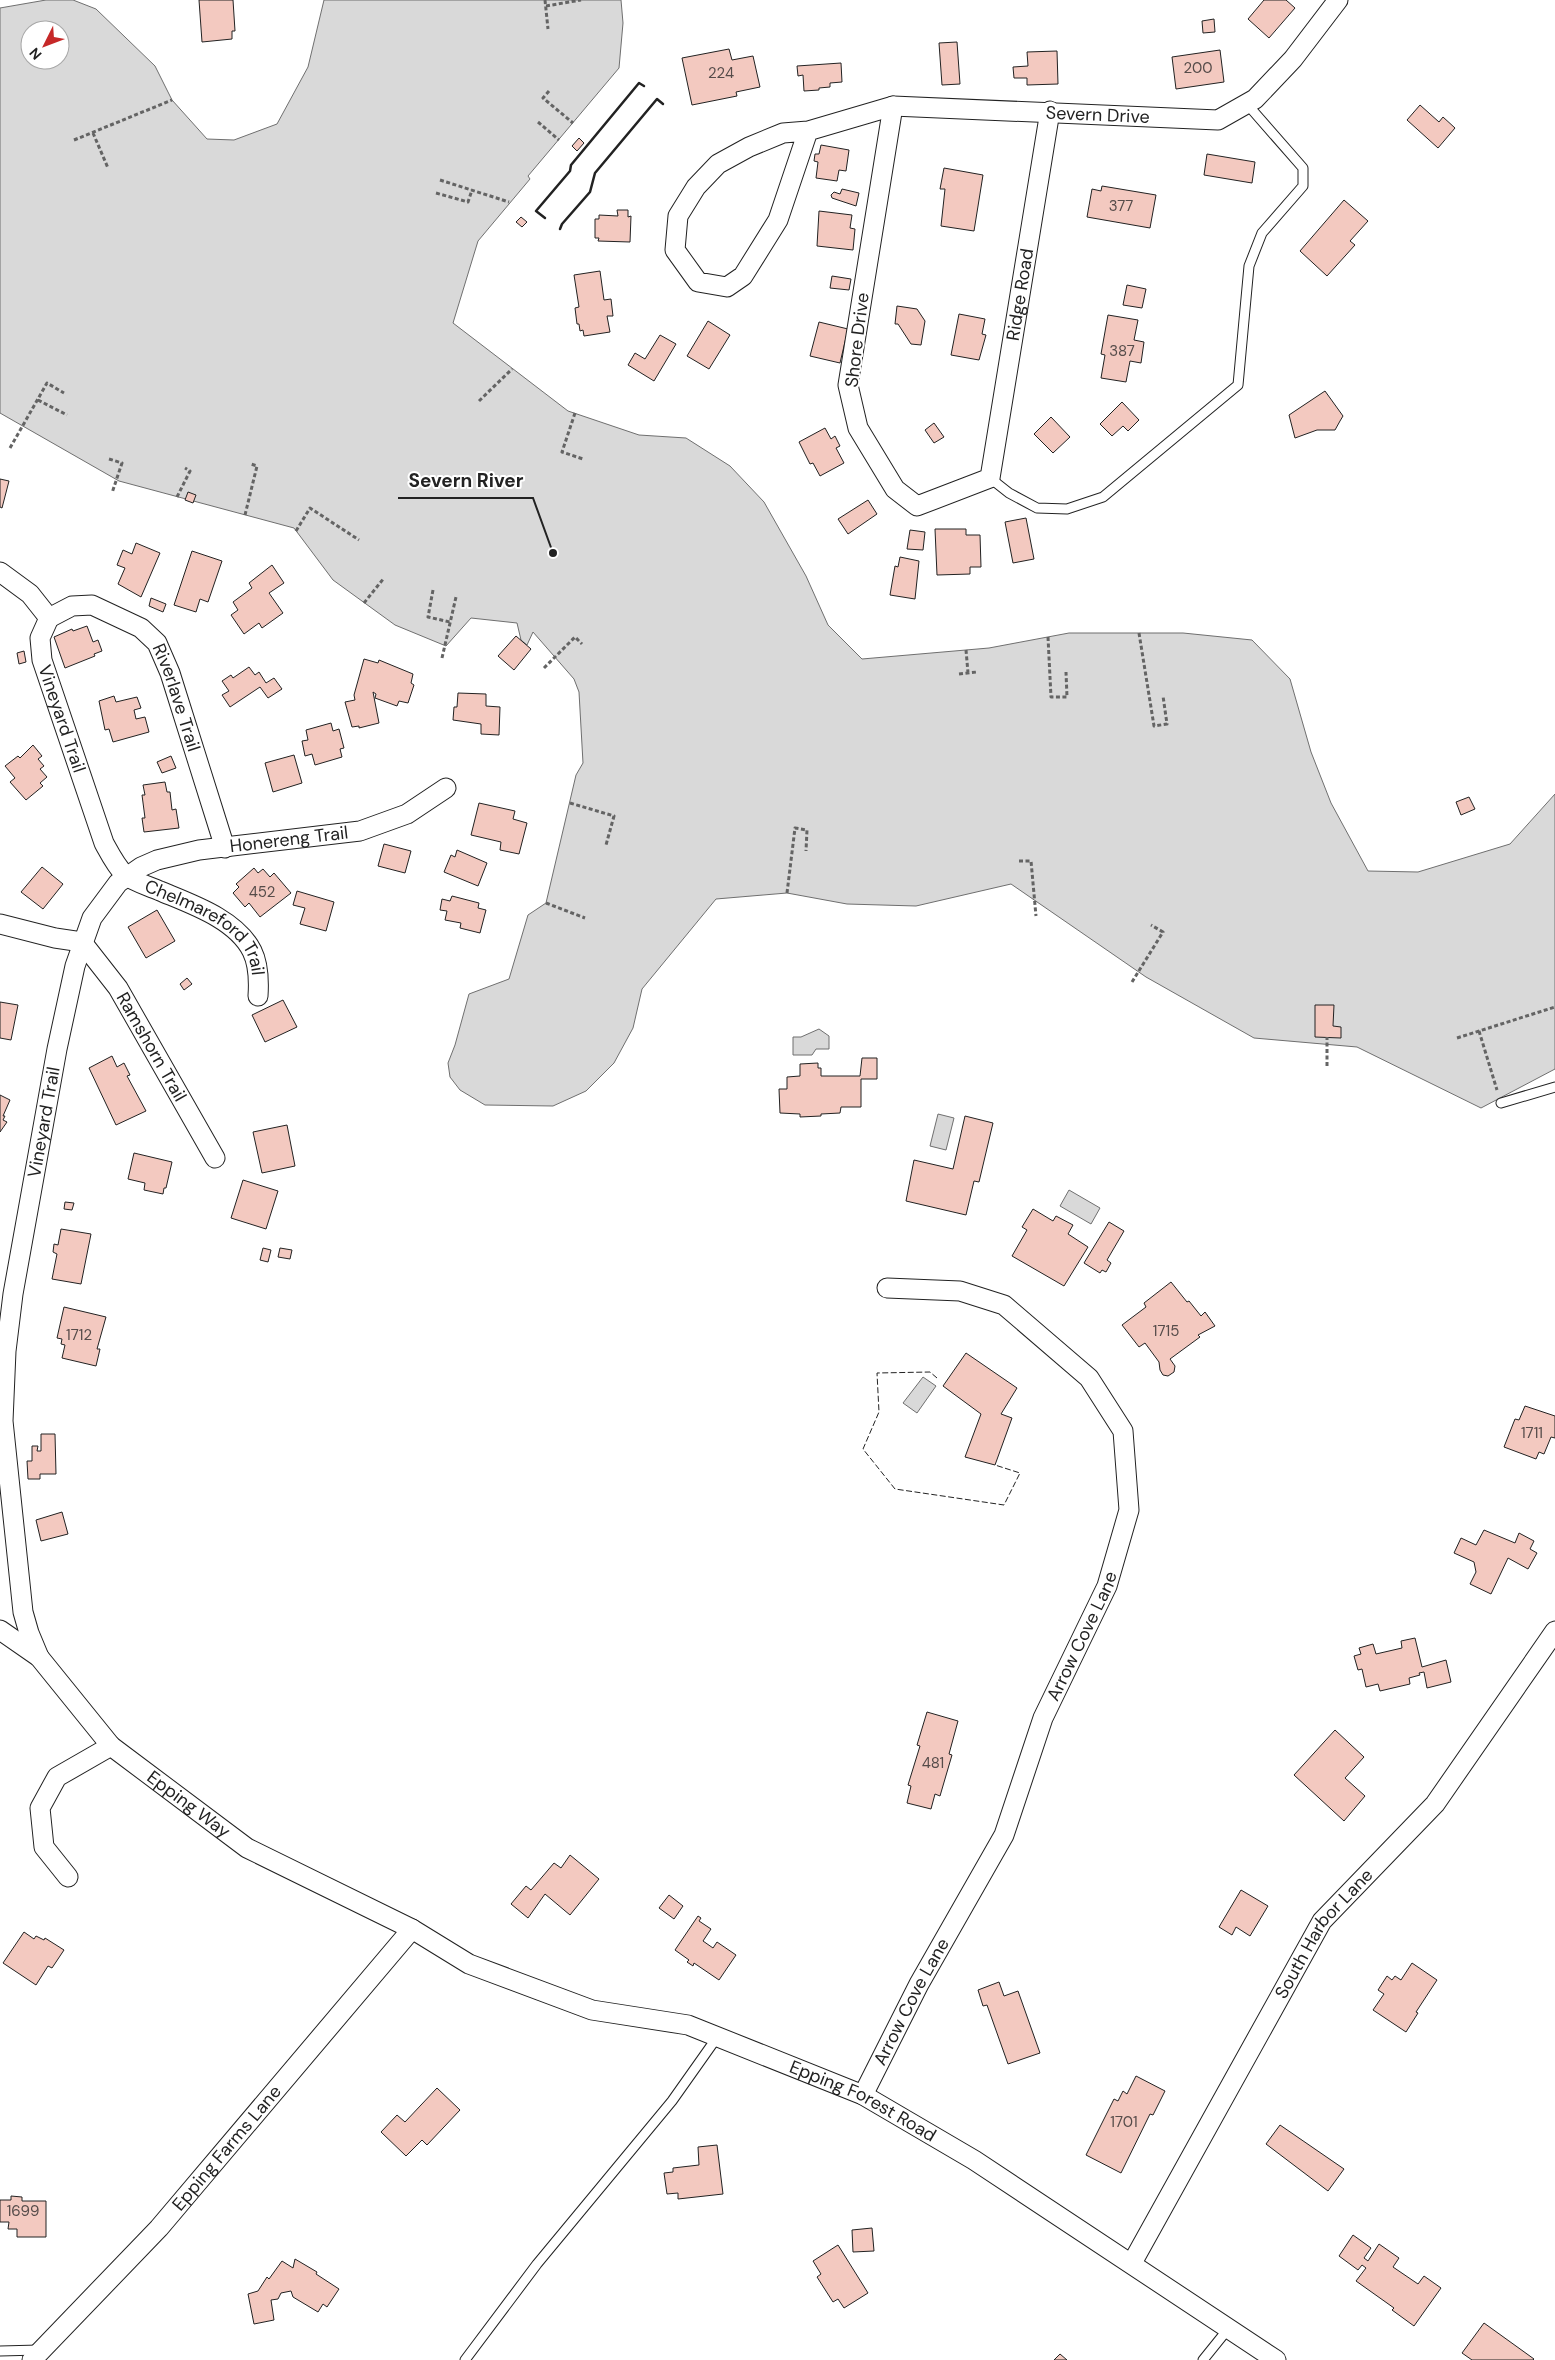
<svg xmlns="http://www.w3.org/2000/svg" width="1555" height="2360" viewBox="0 0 1555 2360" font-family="'DM Sans',sans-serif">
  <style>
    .water { fill: #d9d9d9; stroke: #6f6f6f; fill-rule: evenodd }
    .building { fill: #f3c9c0; stroke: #222 }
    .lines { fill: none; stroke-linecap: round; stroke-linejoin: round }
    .lane-casing { stroke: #222; stroke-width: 11 }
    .street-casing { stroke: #222; stroke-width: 21 }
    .path { stroke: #646464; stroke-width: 3; stroke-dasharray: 4 2.5; stroke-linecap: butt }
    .lane { stroke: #fff; stroke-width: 9 }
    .street { stroke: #fff; stroke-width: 19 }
    .fence { stroke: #222; stroke-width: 1; stroke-dasharray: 6 2.5; stroke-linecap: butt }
    .wall { stroke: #222; stroke-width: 2.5 }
    .labels { text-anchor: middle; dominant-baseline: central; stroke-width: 4; stroke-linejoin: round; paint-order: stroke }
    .number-label { font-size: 15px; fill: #564c4a }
    .street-label { font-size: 18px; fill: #222; stroke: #fff }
    .leader { fill: none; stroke: #222; stroke-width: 2 }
    .callout-dot { fill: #222; stroke: #fff; stroke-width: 2 }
    .callout-label { font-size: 19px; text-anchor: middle; font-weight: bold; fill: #222; stroke: #fff; stroke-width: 4; stroke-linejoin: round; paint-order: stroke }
  </style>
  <rect width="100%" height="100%" fill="#fff"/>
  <path class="water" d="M46,0H73L96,9L155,66L172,100L207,139L234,140L277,124L308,67L324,0H621L623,23L619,68L528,176L530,179L478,241L453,323L568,411L639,435L686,438L730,466L764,502L806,576L828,625L862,659L989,648L1069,633H1183L1252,640L1290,679L1311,752L1331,803L1368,871L1418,872L1510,844L1555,794V1069L1481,1108L1357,1047L1254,1038L1146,977L1011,884L916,906L847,904L787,893L716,899L642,989L633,1028L614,1063L586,1091L553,1106L485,1105L460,1090L450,1077L448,1063L455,1045L469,994L509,979L528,915L546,903L576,775L583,763L579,692L574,679L533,632L527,645L521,640L517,623L471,618L446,646L395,625L333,580L294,528L119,481L0,413V8ZM30,30H60V60H30Z
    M819,1029L829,1036V1049H816L812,1055H793V1037H801Z
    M938,1114L954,1118L946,1150L930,1146Z
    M1069,1190L1100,1208L1091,1224L1060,1206Z
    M923,1377L936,1386L917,1413L903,1403Z"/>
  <path class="building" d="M199,0H233L235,31H232V39L202,42Z
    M1264,0H1286L1295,8L1269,38L1248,19Z
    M1214,19L1215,32L1203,33L1202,21Z
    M957,42L960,84L942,85L939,43Z
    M729,49L732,60L753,56L760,87L736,92L737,96L692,105L682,58Z
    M1220,50L1224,82L1176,89L1172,57Z
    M1057,51L1058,84L1027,85V78H1014L1013,67L1028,66L1027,52Z
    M841,63L842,82L830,83V87L819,88V90L804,91L803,75L798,76L797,66Z
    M1420,105L1439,122L1443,117L1455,128L1438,148L1407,120Z
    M579,138L584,143L577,151L572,146Z
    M821,145L849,150L846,171L839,170L837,181L816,178L818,162L814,161L815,154H819Z
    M1207,154L1255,162L1252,183L1204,175Z
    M944,168L983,175L974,231L941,226L945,189H940Z
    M1102,186L1156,195L1150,228L1087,217L1092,189L1101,191Z
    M842,189L859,193L856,206L832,198L831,195L834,192L840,194Z
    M1344,200L1368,221L1350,241L1355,245L1327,276L1300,251Z
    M617,210H628V217L631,216L630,242L598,241L599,238H595V219H599V215L618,216Z
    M819,211L852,215L850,228L855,229L853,250L817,246Z
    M521,217L527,222L522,227L516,222Z
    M600,271L604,300L611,299L613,316H607L610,332L584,336L583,330L580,331L579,324H577L575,308L579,307L574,275Z
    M832,276L851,279L849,290L830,288Z
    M1127,285L1146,289L1142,308L1123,305Z
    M897,306L917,309L925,321L921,345L911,344L898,324H895Z
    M959,314L985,319L982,334L986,335L979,360L951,355Z
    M1108,315L1138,320L1134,340L1144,342L1141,363L1130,361L1126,382L1101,378L1105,355L1101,354Z
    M708,321L730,335L709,369L687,356Z
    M819,322L848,329L840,363L810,356Z
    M660,335L676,344L654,381L628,365L635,353L645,359Z
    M1325,391L1343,416L1340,421L1335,430H1317L1295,438L1289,415Z
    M1122,402L1139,420L1128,431L1123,426L1112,436L1100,424Z
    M1051,417L1070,437L1053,453L1034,434Z
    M934,423L944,437L934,443L925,430Z
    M825,428L831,439L835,436L840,446L836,448L844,463L820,476L813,463L810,464L799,442Z
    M0,479L9,481L2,508L0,507Z
    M188,492L196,495L193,503L185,500Z
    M868,500L877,514L848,534L838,519Z
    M1026,518L1034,559L1013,563L1005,522Z
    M935,529H966V535H980L981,567H970V574L937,575Z
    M910,530L925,532L923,550L907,549Z
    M136,543L160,553L141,597L118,584L125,568L117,565L123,550L132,554Z
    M192,551L222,561L208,602L200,599L196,612L174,605Z
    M900,557L919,561L915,599L890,595L895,566L898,567Z
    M272,565L284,583L269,593L283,613L262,628L259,623L244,634L231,615L238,610L233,602L252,588L249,583Z
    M151,598L166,604L163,612L149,606Z
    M87,626L93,642L98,640L102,651L94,654L95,656L65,668L54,637L72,629L73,631Z
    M516,636L531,649L514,670L498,656Z
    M24,651L26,662L19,664L17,653Z
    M364,659L378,663L379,660L413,674L411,683L414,685L408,703L399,701L397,706L375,698L376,694L373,692L379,723L359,728V726L352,727L345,702L355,700L354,695Z
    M249,667L255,675L259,672L266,683L274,678L282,689L268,698L260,687L230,707L222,695L229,691L222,681L231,675L233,678Z
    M458,693L486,694V706L500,707L499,735L481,734V724L453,720L454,707H457Z
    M114,696L116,702L137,697L141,708L134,710L136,719L145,717L149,732L113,742L109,729L105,730L99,701Z
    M331,723L333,731L339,729L344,748L340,749L342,757L315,765L312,754L305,756L302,741L308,740L306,730Z
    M33,745L42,756L38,759L44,766L40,769L47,777L40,783L43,786L26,800L10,782L15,778L5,766L18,756L20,758Z
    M294,755L302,783L273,792L265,763Z
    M171,756L176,768L162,773L157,762Z
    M165,782L167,792H170L172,810L176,809L179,828L144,832L142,818H145L142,795H145L143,785Z
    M1469,797L1475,809L1461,815L1456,802Z
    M479,803L515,811L513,819L527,823L519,854L500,850L501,842L471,835Z
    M384,844L411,851L405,873L378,866Z
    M457,850L487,863L478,886L444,872L451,855L455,857Z
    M42,867L63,884L43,909L21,892Z
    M254,868L258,873L263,869L270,877L274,873L291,893L260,917L249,903L245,907L233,893L239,887L236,884Z
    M297,891L334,902L326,931L300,924L305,908L293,905Z
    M452,896L479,903L478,908L486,910L480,933L460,928L461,923L445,920L447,911L440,910L442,899L450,901Z
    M157,910L175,941L146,958L128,927Z
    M187,978L192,984L184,990L180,984Z
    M283,1000L297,1027L265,1042L252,1015Z
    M0,1002L18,1005L11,1040L0,1038Z
    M1315,1005H1334L1333,1026L1341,1027V1038L1315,1037Z
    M112,1056L117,1067L124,1063L130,1075L127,1076L146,1111L116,1125L89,1068Z
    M862,1058H877V1079H861V1107H841L840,1113L821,1114V1116L800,1117V1114L780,1113L779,1089H787V1077L800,1076V1064L818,1063V1068H821V1076H860Z
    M0,1095L10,1100L3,1116H5L3,1120L7,1122L0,1132Z
    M965,1116L993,1123L979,1182L974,1181L966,1215L906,1201L914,1160L953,1169Z
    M287,1125L295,1166L262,1173L253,1132Z
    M134,1153L172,1162L166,1188H164L163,1194L144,1190L145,1183L128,1179Z
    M243,1180L278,1191L266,1229L231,1218Z
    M65,1202L74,1203L72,1210L64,1209Z
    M1033,1209L1053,1221L1056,1216L1073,1225L1068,1234L1088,1247L1064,1286L1012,1256L1027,1230L1022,1227Z
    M1109,1222L1124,1231L1107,1260L1111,1263L1106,1272L1102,1270L1100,1273L1084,1263Z
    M61,1229L91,1234L81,1284L52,1279L57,1254L53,1252L54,1244L58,1245Z
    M263,1248L271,1250L268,1262L260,1260Z
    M280,1248L292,1250L290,1259L278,1257Z
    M1171,1282L1187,1302L1189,1301L1201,1316L1205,1312L1215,1326L1198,1335L1200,1337L1170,1359L1175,1366L1174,1372L1168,1376L1163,1375L1160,1370L1159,1362L1145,1343L1139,1347L1122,1325L1146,1307L1144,1303Z
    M64,1307L106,1317L97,1349H100L96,1366L62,1358L65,1345L61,1344L62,1339L57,1338Z
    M966,1353L1017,1388L1001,1414L1012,1418L995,1465L965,1457L981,1414L943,1386Z
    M1525,1406L1555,1416V1438L1551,1437L1544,1454L1539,1452L1536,1459L1504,1447L1515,1419L1519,1420Z
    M41,1434H55L56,1474H40V1479H28L27,1461H32V1446H38L37,1451H41Z
    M62,1512L68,1534L41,1541L36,1520Z
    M1484,1530L1515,1543L1519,1533L1534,1541L1530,1549L1537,1553L1528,1569L1508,1558L1491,1594L1470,1584L1476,1572L1474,1562L1454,1553L1461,1538L1476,1545Z
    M1415,1638L1422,1667L1446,1660L1451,1682L1427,1688L1424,1672L1419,1673L1420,1675L1409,1678L1410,1684L1380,1691L1378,1684L1366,1687L1362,1669L1358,1670L1354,1656L1361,1654L1359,1648L1373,1644L1376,1654L1402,1648L1401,1641Z
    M927,1712L958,1721L949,1754L952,1755L940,1796L935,1794L931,1809L907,1803L911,1786L908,1785L920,1746L917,1745Z
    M1335,1730L1364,1757L1345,1778L1365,1796L1344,1821L1294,1775Z
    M570,1855L599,1879L570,1915L545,1894L528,1918L511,1904L526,1886L531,1890L554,1863L561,1868Z
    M1241,1890L1268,1906L1250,1936L1236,1927L1232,1935L1219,1927Z
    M669,1895L683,1906L674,1919L659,1908Z
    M698,1916L701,1918L699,1921L711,1929L703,1941L713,1948L717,1942L736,1955L719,1980L694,1963L693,1966L687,1962L689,1960L675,1950Z
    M24,1932L34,1939L36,1936L44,1940L45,1938L64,1950L52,1968L48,1966L36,1985L3,1963Z
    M1412,1963L1437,1980L1416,2012L1418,2013L1406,2032L1373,2010L1384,1994L1378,1990L1387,1976L1392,1980L1395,1976L1401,1980Z
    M999,1982L1004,1996L1018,1991L1040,2053L1008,2064L987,2005L983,2006L978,1990Z
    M1136,2076L1165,2091L1153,2115L1150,2114L1121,2173L1086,2155L1114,2099L1118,2101L1123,2091L1127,2094Z
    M437,2088L460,2110L427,2145L422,2140L406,2156L381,2132L397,2115L405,2122Z
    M1280,2125L1344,2169L1328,2191L1266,2144Z
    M717,2145L723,2194L678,2199V2193L667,2194L664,2173L673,2172V2168L699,2165L698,2147Z
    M11,2196L22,2197V2201H46V2237H17V2229H8L9,2222H0V2200H11Z
    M872,2228L874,2251L853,2252L852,2230Z
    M1353,2235L1371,2248L1364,2258L1368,2261L1379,2244L1399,2258L1393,2267L1418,2284L1424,2276L1441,2288L1414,2326L1392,2310L1394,2308L1356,2281L1366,2268L1362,2265L1358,2270L1339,2256Z
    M838,2245L868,2293L844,2308L838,2299L833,2302L817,2277L821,2274L813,2261Z
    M295,2259L317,2272L316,2274L339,2289L327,2307L323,2304L318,2312L293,2297L291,2291L281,2293L278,2299L271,2300L274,2320L254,2324L248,2294L258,2291L267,2277L269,2279L282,2261L293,2268Z
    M1484,2323L1534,2359L1533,2360H1472L1462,2353Z
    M1060,2354L1067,2360H1054Z"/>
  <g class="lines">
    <defs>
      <path id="lane" d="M990,478L1009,493L1037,508L1067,509L1103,497L1238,385L1249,266L1262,233L1303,186V168L1247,104
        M1501,1103L1555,1087
        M0,2351L39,2350
        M465,2360L537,2264L672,2101L718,2036
        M1203,2360L1228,2329"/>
      <g id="street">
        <path id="s1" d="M893,106L848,385L858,428L895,489L917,506L990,478L1050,111"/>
        <path id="s2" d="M808,131L778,220L743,276L727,287L698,282L675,250L678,216L696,187L718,164L749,147L783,133L808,131L893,106L1218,120L1255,99L1293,59L1338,0"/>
        <path d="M0,572L30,594L49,618"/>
        <path id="s3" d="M49,618L40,638L42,660L104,843C110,854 116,866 125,875C134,882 149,886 160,891C191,904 236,919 252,951C259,965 259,981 258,996"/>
        <path id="s4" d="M49,618L72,606L92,605L141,628L157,643L170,673L225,848"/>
        <path d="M0,924L55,938L82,942"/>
        <path id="s5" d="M82,942L118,988L215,1158"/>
        <path id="s6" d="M0,1630L39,1657L111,1746L247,1848L412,1929L469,1964L592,2010L688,2025L863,2095L974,2160L1276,2360"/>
        <path id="s7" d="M39,1657L29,1633L23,1612L3,1421L6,1351L13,1294L57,1049L75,966L92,918L118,883L141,867L157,860L199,850L360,831L407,814L446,788"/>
        <path d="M68,1877L44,1847L40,1808L57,1777L111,1746"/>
        <path id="s8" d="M863,2095L919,1984L1004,1835L1043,1718L1107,1586L1129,1510L1123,1431L1089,1378L1004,1305L960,1291L887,1288"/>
        <path id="s9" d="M1132,2263L1322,1921L1435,1804L1555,1631"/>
        <path id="s10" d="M32,2360L159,2228L412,1929"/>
      </g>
    </defs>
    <use href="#lane" class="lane-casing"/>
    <use href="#street" class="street-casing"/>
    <path class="path" d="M545,0L548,29
      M546,6L581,0
      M549,91L543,98L573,123
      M538,122L559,140
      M93,133L108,168
      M74,140L172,100
      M440,180L509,202
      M436,193L468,202L472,190
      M38,400L67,415
      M479,401L512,369
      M575,413L562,452L583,459
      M10,448L47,383L64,393
      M109,459L122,463L112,493
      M177,497L190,471L185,468
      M245,515L257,466L251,464
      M296,531L310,508L359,540
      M433,590L428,617L450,622
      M364,603L384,578
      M1139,633L1154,726L1167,724L1163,696
      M1048,637L1051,697H1067L1066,672
      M966,650L968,673
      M442,658L456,597
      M544,668L575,637L582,644
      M959,674L977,672
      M570,803L614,816L606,845
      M1019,861H1031L1036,916
      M787,893L795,828L807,830L806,851
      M546,903L585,918
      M1132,982L1163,932L1151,925
      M1479,1031L1497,1090
      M1457,1038L1555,1007
      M1327,1066V1037"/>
    <use href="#lane" class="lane"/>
    <use href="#street" class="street"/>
    <path class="fence" d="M937,1378L930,1372L877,1373L879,1412L863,1449L895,1489L1004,1505L1020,1473L995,1465"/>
    <path class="wall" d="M545,218L536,211L570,171L571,165L639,83L644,86
      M560,229L562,224L590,192L595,173L657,99L663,104"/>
  </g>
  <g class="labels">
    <g class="number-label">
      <text x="1198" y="68">200</text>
      <text x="721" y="73">224</text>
      <text x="1121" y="206">377</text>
      <text x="1122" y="351">387</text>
      <text x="262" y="892">452</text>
      <text x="1166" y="1331">1715</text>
      <text x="79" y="1335">1712</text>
      <text x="1532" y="1433">1711</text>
      <text x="933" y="1763">481</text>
      <text x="1124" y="2122">1701</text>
      <text x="23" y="2211">1699</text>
    </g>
    <g class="street-label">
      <text stroke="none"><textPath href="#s2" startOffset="739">Severn Drive</textPath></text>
      <text stroke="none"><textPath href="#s1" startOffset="690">Ridge Road</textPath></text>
      <text transform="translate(857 340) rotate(-83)">Shore Drive</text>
      <text stroke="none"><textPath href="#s4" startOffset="180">Riverlave Trail</textPath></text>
      <text stroke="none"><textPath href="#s3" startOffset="106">Vineyard Trail</textPath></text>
      <text stroke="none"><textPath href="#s7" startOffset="975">Honereng Trail</textPath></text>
      <text stroke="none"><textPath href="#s3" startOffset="375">Chelmareford Trail</textPath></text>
      <text stroke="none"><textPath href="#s5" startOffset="126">Ramshorn Trail</textPath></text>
      <text stroke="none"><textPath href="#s7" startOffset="542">Vineyard Trail</textPath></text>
      <text stroke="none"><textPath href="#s8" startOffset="510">Arrow Cove Lane</textPath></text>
      <text stroke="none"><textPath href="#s6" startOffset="259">Epping Way</textPath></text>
      <text stroke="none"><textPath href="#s9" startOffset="382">South Harbor Lane</textPath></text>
      <text stroke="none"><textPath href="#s8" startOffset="105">Arrow Cove Lane</textPath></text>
      <text stroke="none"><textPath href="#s6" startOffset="1002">Epping Forest Road</textPath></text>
      <text stroke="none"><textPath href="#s10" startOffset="288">Epping Farms Lane</textPath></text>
    </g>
  </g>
  <path class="leader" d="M553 553L533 498H398"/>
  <circle class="callout-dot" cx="553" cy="553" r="5"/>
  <g class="callout-label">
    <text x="466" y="487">Severn River</text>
  </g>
  <g transform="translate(45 45) rotate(228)"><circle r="24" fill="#ffffff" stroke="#a7a7a7"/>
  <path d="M0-4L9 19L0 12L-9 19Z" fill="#c62828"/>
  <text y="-8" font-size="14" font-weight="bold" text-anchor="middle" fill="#222222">N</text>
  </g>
</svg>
